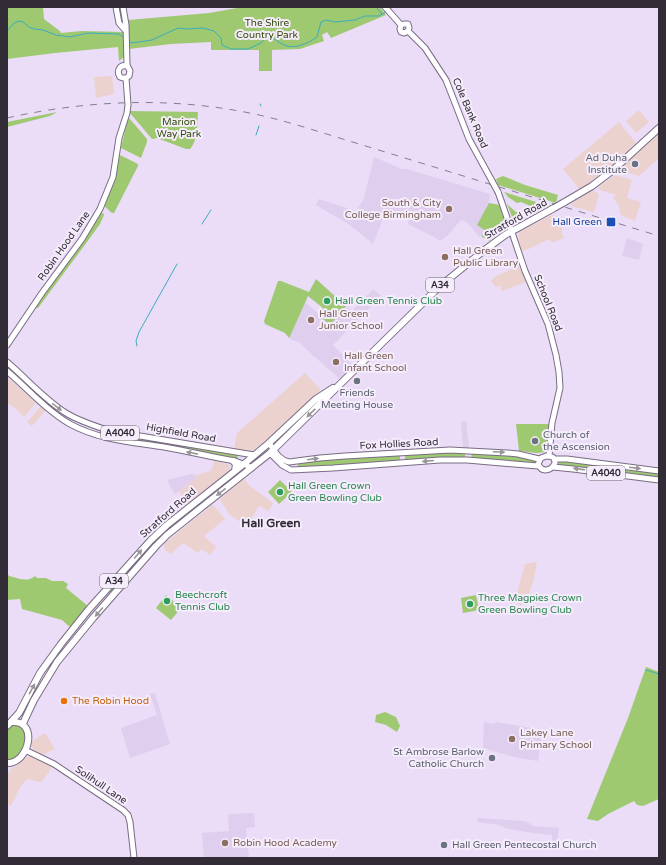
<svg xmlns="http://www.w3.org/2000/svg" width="666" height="865" viewBox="0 0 666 865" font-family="'Varela Round',sans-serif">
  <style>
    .commercial { fill: #ecd2ce }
    .built { fill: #dfceee }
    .green { fill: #9fc971 }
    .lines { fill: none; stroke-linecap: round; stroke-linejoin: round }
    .stream { stroke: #3cacbf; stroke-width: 1 }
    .major-casing { stroke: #796c84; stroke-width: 7 }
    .highway-casing { stroke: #796c84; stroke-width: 8 }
    .major { stroke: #fff; stroke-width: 5 }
    .highway { stroke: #fff; stroke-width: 6 }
    .rail { stroke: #867d8e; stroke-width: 1; stroke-dasharray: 7 7; stroke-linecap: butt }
    .major-bridge-casing { stroke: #796c84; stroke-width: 7; stroke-linecap: butt }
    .highway-bridge-casing { stroke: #796c84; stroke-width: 8; stroke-linecap: butt }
    .major-bridge { stroke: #fff; stroke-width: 5 }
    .highway-bridge { stroke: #fff; stroke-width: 6 }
    .oneway { fill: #98969a }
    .worship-dot { fill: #6b7280; stroke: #f5ecfc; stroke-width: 1.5 }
    .education-dot { fill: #8d6e63; stroke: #f5ecfc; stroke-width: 1.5 }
    .transit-dot { fill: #1a4fb4; stroke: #f5ecfc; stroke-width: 1.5 }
    .leisure-dot { fill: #2e9e5b; stroke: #f5ecfc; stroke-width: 1.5 }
    .food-dot { fill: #e8710a; stroke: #f5ecfc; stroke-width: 1.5 }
    .labels { text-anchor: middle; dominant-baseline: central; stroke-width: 4; stroke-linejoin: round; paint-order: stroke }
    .shield { fill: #f5ecfc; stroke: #6c6671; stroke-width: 1 }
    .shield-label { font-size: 9px; font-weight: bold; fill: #312c36 }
    .park-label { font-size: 10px; fill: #314b09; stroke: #f5ecfc }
    .street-label { font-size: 10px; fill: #312c36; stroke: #f5ecfc }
    .worship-label { font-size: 10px; fill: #5b616d; stroke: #f5ecfc; text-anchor: end }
    .education-label { font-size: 10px; fill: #785e54; stroke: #f5ecfc; text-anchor: start }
    .transit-label { font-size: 10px; fill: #164399; stroke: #f5ecfc; text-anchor: end }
    .leisure-label { font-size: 10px; fill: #27864d; stroke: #f5ecfc; text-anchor: start }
    .food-label { font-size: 10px; fill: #c56008; stroke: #f5ecfc; text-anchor: start }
    .quarter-label { font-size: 12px; font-weight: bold; fill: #312c36; stroke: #f5ecfc }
  </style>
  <rect width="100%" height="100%" fill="#ebdcf7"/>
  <path class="commercial" d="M112,76L114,94L96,98L94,77Z
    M639,110L649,122L636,133L626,121Z
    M619,122L636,143L611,166L580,190L563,169Z
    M659,133V158L639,176L619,170L644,145Z
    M615,175L632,180L627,198L641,202L635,221L625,217L620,214L619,206L613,197L616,195L600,190L598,187Z
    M592,190L599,194L594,212L571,206V204Z
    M551,215L564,218L562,227V234L564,238L552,243L549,239L531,248L522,251L518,238L519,232Z
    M519,266L526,282L502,291L500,285L496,287L491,281L496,276Z
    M305,373L321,390L267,440L251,452L234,449L237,433Z
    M7,377L36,403L24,417L15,408L7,403Z
    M41,406L46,410L32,426L27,422Z
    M214,461L228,464L230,467V470L188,503L179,492L194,479L196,475L210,471L213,466Z
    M244,479L251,487L273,503L269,511L259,506L247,526L230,515L220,500L221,498Z
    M213,505L225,519L204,536L216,547L210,555L202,549L198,553L183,543L171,554L166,551L164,547V544L211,506Z
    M537,562L534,579L526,604L521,605L516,602L515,600L525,564Z
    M45,733L55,749L46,753L44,755L34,750L31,746L32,741Z
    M26,757H30L42,761L52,767L43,781L40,782L27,779L21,786L11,806L7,803V775L11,769L19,764Z"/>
  <path class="built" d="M374,157L402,169H407L490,194L489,204L484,214L487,232L479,237L469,224L464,221L461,220L447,236L440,241L434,237L408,224L409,218L385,214L373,244L350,225L316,205L319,199L356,211L364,198Z
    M627,238L643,244L639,260L622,256Z
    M373,289L381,296L333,345L353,366L340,379L308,351L299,342L292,340L289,338L292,332L305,302L330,324L346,306L352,311Z
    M466,421L469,448H463L461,422Z
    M191,474L196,475L195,479L175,494L173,490H172L167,480Z
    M155,693L170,744L130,758L121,728L157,715L150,694Z
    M484,722L494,724L496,722L542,730L538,761L514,757L483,748Z
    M254,813L255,827L246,828L249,858H204L202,833L229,831L228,814Z
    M478,818L524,821L531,824L532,826L559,828L557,841L552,840V835L533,833L504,828L503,826H500V825L477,822Z"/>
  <path class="green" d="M7,7H43L44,19L60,31L61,33L81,31L123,32L124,57L119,61L118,47L55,53L7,59Z
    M243,7H380L386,15L331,38L327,32L322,35L324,41L300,49L272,50V71H259V50H211V42L171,44L129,49L128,20L209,13Z
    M130,111L198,112C197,123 198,141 190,149H186L157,138L152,139L130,113Z
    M57,112L50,116L7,127V122Z
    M128,118L130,119L147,139V142L141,158L121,148Z
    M119,155H120L138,164V166L114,213H112L104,206L115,178Z
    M503,176L525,185L558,195L556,203L498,185L496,179Z
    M504,192L549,206L540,210L521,202L517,203L508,197Z
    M489,203L500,205L506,223L503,224L504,228L489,241L481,236L487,232L477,225Z
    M507,204L516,212H517L518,213L517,214L520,217L521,221L517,223L514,222Z
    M100,213H103L104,215L100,224L87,242L38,308H35L34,307L85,238Z
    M316,279L346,306L330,325L319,315L323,308L308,296L292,332L289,338L285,333L265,324L264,321L278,281H281L309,292Z
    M516,424H549L545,452L537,453L519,451Z
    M138,437L236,454L237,455L238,458L237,459L137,441L136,439Z
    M450,452L465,453V459L405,461V455Z
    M472,453L517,456L536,460L535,463L471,459Z
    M400,455V461L298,468V463L322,460Z
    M559,461L572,462L659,473V478L559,466Z
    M280,480L292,492L279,504L268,492Z
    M197,504L200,507L111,593H110L109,590L151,541Z
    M7,573L9,576C18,578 27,583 35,576L37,578H46L52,581H63L68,584L66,588L88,606L70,627L62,620L22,609L20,599L7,600Z
    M166,595L181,608L171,620L156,608Z
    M476,595L479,610L463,613L461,598Z
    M646,667L659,672V799L643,806L637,805L634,801L608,814L598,821L587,819L628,718Z
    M385,712L396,717L400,726L397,732L386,725L375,722L376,715Z
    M11,725H21C22,728 25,731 25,734C27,741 20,757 13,759C13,760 7,760 7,760V729Z"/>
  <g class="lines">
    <path class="stream" d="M376,7L382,14
      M389,9L393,7
      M7,31L14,23L19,21L23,22L29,27L34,29L43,30L56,35L70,37L88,33L119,34L125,38
      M129,41L132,43L152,40L178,28L187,29L203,28L214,31L221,38L222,45L231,49H248L261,43L267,37C274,37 278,42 284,45C295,50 308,43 317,37L321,22L326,20L335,22L355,20L365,16H379L387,11
      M260,104L261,106
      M256,135L259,126
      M202,224L211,210
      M137,346L136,341L139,332L177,264
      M646,670L659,674"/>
    <defs>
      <path id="major" d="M116,7L119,23L126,31
        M123,7L126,25L127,65L130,71L129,76L126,78
        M385,7L401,25L400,29L401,32L404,33L408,31
        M401,25L404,24H408L409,28L408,31
        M408,31L425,48L446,80L469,139L492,181
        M126,78H123L120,77C116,71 120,64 127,66
        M498,192L502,203L525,271L548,324L556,355L559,372L560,388L552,423L549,456
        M7,345L42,293L82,239L100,209L113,177L119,138L127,113L128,105L126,78
        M7,362C27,379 44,399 66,413C79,421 95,426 110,431L254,455
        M7,371C28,389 46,410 70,424C99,440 132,442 164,447C188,451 211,457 235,461L246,465L252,468
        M269,443C274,450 279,460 289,462L320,458L345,456L450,450L507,453L518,454L539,459
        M270,453L282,465L291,470L333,468L440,460H467L538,466
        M546,456C552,456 555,457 555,463C551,471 542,473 538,464L541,458Z
        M554,459H567L659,471
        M553,467L573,469L659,480
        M25,750L54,764L123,810L128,815L130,822L134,858"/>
      <path id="highway" d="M563,203L592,186L613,170L659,128
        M233,461L236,464L235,471
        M23,724L25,719L34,700L57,662L93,618L156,546L167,535L202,507L270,453L439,287L482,252L505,235L554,208
        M7,726L19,713L40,673L61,644L89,609L151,540L167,525L244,464L269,443L316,399L333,388
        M7,763C29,764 39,720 12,722"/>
    </defs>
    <use href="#major" class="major-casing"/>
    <use href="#highway" class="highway-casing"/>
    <use href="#major" class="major"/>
    <use href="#highway" class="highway"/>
    <path class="rail" d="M7,118C83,101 162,97 239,111C262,115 284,121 307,128L659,236"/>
    <defs>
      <path id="major-bridge" d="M492,181L498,192"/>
      <path id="highway-bridge" d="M554,208L563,203"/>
    </defs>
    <use href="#major-bridge" class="major-bridge-casing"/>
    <use href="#highway-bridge" class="highway-bridge-casing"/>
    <use href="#major-bridge" class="major-bridge"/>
    <use href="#highway-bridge" class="highway-bridge"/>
  </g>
  <defs><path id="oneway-solid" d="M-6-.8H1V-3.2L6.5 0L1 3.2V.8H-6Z"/></defs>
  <g class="oneway">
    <use href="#oneway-solid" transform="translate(57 407) rotate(37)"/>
    <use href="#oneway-solid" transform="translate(311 413) rotate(136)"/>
    <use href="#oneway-solid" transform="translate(499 452) rotate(2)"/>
    <use href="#oneway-solid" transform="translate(192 453) rotate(-169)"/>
    <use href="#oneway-solid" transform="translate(313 459) rotate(-7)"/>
    <use href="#oneway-solid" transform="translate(428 461) rotate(175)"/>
    <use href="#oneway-solid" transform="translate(635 468) rotate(7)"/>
    <use href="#oneway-solid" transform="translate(579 469) rotate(-172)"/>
    <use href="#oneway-solid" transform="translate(221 492) rotate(142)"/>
    <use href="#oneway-solid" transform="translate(138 554) rotate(-49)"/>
    <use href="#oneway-solid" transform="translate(99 612) rotate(131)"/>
    <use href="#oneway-solid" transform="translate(32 689) rotate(-61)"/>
  </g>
  <g class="worship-dot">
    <circle cx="635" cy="164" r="4"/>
    <circle cx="357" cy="381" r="4"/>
    <circle cx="535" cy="441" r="4"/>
    <circle cx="492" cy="758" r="4"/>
    <circle cx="444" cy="845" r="4"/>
  </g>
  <g class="education-dot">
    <circle cx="449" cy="209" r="4"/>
    <circle cx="445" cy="257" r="4"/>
    <circle cx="311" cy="320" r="4"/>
    <circle cx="336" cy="362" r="4"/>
    <circle cx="512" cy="739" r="4"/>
    <circle cx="225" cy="843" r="4"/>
  </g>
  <rect class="transit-dot" x="606" y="217" width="10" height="10" rx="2"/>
  <g class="leisure-dot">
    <circle cx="327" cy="301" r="4"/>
    <circle cx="280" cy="492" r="4"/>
    <circle cx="167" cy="601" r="4"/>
    <circle cx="470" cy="604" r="4"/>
  </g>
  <circle class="food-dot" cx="64" cy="701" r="4"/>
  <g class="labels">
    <g class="shield">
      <rect x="426" y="278" width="28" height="14" rx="3"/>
      <rect x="101" y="426" width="38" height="14" rx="3"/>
      <rect x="587" y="466" width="38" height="14" rx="3"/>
      <rect x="100" y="574" width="28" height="14" rx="3"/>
    </g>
    <g class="shield-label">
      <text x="440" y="285">A34</text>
      <text x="120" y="433">A4040</text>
      <text x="606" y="473">A4040</text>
      <text x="114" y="581">A34</text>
    </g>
    <g class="park-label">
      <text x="267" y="23">The Shire<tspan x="267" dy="12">Country Park</tspan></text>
      <text x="179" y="122">Marion<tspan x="179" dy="12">Way Park</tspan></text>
    </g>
    <g class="street-label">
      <text transform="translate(470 113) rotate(67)">Cole Bank Road</text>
      <text transform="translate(516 219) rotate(-30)">Stratford Road</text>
      <text transform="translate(64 246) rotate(-55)">Robin Hood Lane</text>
      <text transform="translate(548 303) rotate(68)">School Road</text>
      <text transform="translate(181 433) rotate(10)">Highfield Road</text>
      <text transform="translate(399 444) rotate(-3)">Fox Hollies Road</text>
      <text transform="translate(168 513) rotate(-41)">Stratford Road</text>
      <text transform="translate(101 785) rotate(34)">Solihull Lane</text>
    </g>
    <g class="worship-label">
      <text x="627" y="158">Ad Duha<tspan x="627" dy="12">Institute</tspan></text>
      <text x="357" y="393" text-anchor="middle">Friends<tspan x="357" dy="12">Meeting House</tspan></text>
      <text x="543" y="435" text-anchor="start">Church of<tspan x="543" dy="12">the Ascension</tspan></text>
      <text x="484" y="752">St Ambrose Barlow<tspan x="484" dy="12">Catholic Church</tspan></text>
      <text x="452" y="845" text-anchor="start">Hall Green Pentecostal Church</text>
    </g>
    <g class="education-label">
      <text x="441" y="203" text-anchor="end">South &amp; City<tspan x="441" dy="12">College Birmingham</tspan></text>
      <text x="453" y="251">Hall Green<tspan x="453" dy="12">Public Library</tspan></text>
      <text x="319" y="314">Hall Green<tspan x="319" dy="12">Junior School</tspan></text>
      <text x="344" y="356">Hall Green<tspan x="344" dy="12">Infant School</tspan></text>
      <text x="520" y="733">Lakey Lane<tspan x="520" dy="12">Primary School</tspan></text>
      <text x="233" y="843">Robin Hood Academy</text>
    </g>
    <g class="transit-label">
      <text x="602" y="222">Hall Green</text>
    </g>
    <g class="leisure-label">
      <text x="335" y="301">Hall Green Tennis Club</text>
      <text x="288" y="486">Hall Green Crown<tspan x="288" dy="12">Green Bowling Club</tspan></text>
      <text x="175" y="595">Beechcroft<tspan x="175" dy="12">Tennis Club</tspan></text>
      <text x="478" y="598">Three Magpies Crown<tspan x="478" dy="12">Green Bowling Club</tspan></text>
    </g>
    <g class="food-label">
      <text x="72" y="701">The Robin Hood</text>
    </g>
    <g class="quarter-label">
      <text x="271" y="523">Hall Green</text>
    </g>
  </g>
  <rect width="666" height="865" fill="none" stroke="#312c36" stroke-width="16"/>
</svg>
